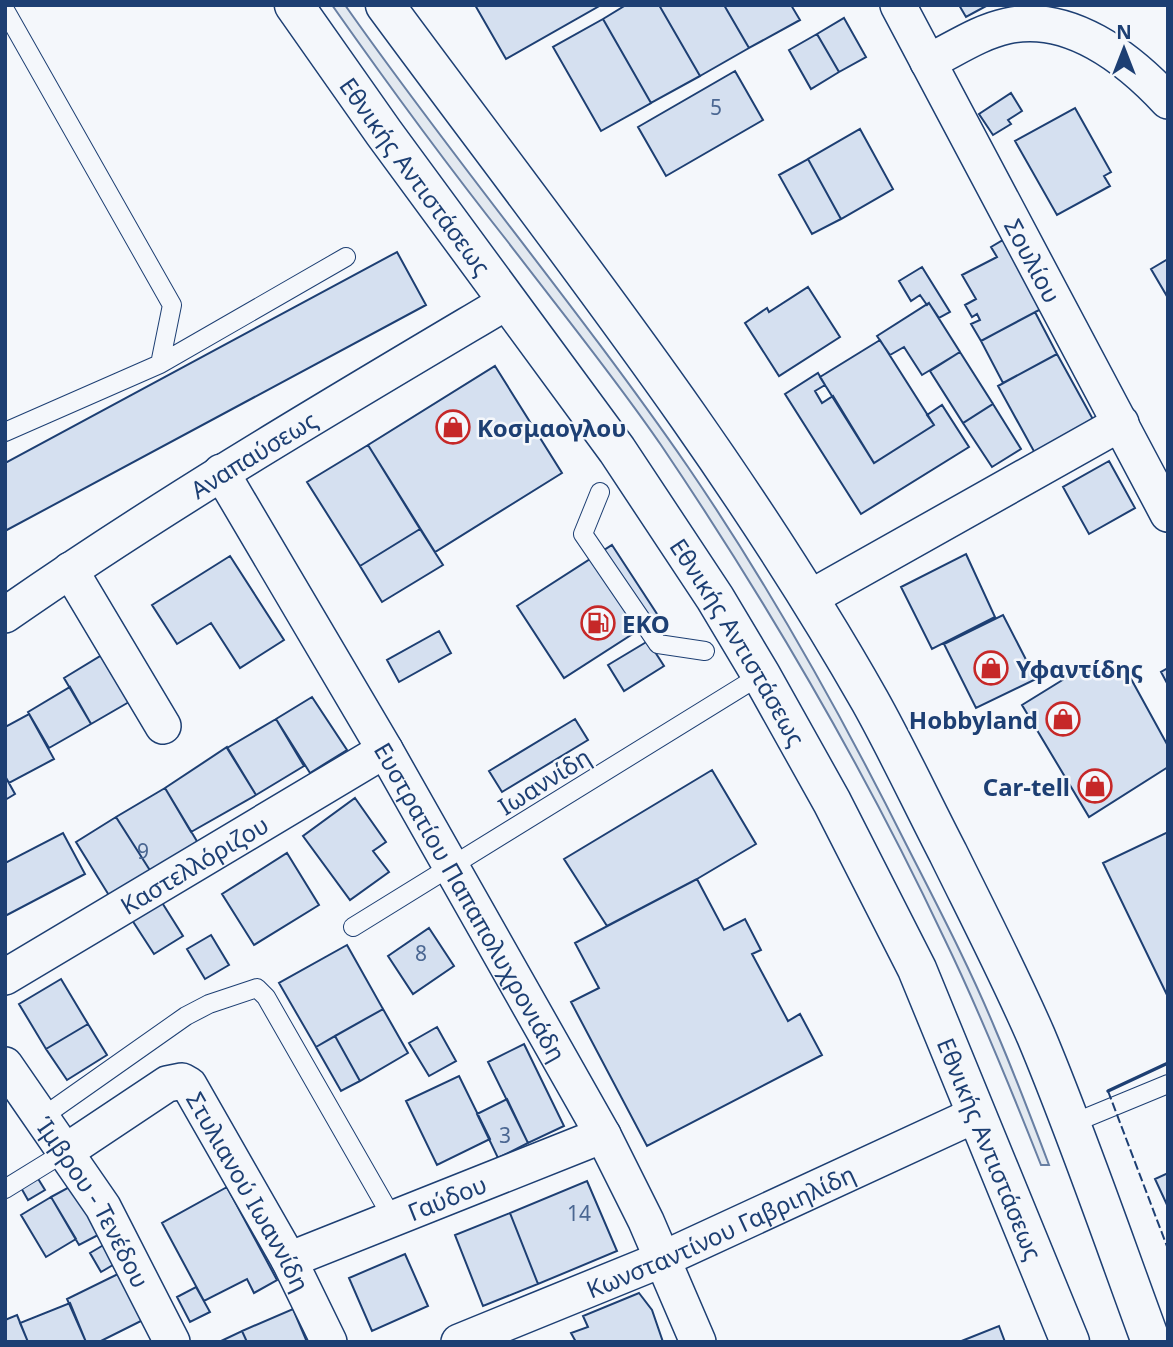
<svg xmlns="http://www.w3.org/2000/svg" width="1173" height="1347" viewBox="0 0 1173 1347" font-family="'Noto Sans',sans-serif">
  <style>
    .green { fill: #e3e9f0; stroke: #687fa3; stroke-width: 2 }
    .building { fill: #d5e0f0; stroke: #1d3f73; stroke-width: 2 }
    .lines { fill: none; stroke-linecap: round; stroke-linejoin: round }
    .lane-casing { stroke: #1d3f73; stroke-width: 20 }
    .street-casing { stroke: #1d3f73; stroke-width: 38 }
    .primary-casing { stroke: #1d3f73; stroke-width: 41 }
    .lane { stroke: #f4f7fb; stroke-width: 18 }
    .street { stroke: #f4f7fb; stroke-width: 35 }
    .primary { stroke: #f4f7fb; stroke-width: 38 }
    .fence { stroke: #1d3f73; stroke-width: 2; stroke-dasharray: 9 3.5; stroke-linecap: butt }
    .wall { stroke: #1d3f73; stroke-width: 3.5 }
    .labels { text-anchor: middle; dominant-baseline: central; stroke-width: 5; stroke-linejoin: round; paint-order: stroke }
    .number-label { font-size: 21px; fill: #4b6792 }
    .street-label { font-size: 24px; fill: #1d3f73; stroke: #f4f7fb }
    .poi-label { font-size: 24px; font-weight: bold; fill: #1d3f73; stroke: #f4f7fb; text-anchor: start }
  </style>
  <rect width="100%" height="100%" fill="#f4f7fb"/>
  <path class="green" d="M332,5H345C455,162 579,309 688,467C770,587 842,716 907,846C938,907 970,968 996,1031C1015,1075 1032,1120 1049,1165H1041C1011,1089 980,1012 944,938C863,766 767,602 661,445C613,375 559,309 508,242C447,165 389,86 332,5Z"/>
  <path class="building" d="M475,5H601L506,59Z
    M626,5H659L700,76L651,103L603,19Z
    M659,5H724L749,48L700,76Z
    M724,5H791L800,20L749,48Z
    M959,5H988L966,17Z
    M844,18L866,57L839,72L817,34Z
    M603,19L651,103L601,131L553,47Z
    M817,34L839,72L811,89L789,50Z
    M735,71L763,120L666,176L638,127Z
    M1011,93L1022,111L1008,120L1011,124L993,135L979,114Z
    M1075,108L1111,172L1104,176L1110,186L1057,215L1015,141Z
    M860,129L893,189L841,219L808,159Z
    M808,159L841,219L812,234L779,175Z
    M1003,240L1041,309L981,341L971,324L980,320L977,314L972,317L965,305L976,299L962,275L997,257L991,247Z
    M397,252L426,305L5,531V463Z
    M1168,259V298L1151,269Z
    M922,267L950,312L939,318L929,303L927,305L920,295L911,301L899,281Z
    M808,287L840,337L779,376L745,323L767,308L769,312Z
    M929,303L960,352L922,375L904,347L890,355L877,336Z
    M1035,312L1057,354L1003,383L981,341Z
    M880,340L934,425L874,463L820,377Z
    M960,352L993,404L963,423L930,371Z
    M1057,354L1095,423L1036,455L998,386Z
    M495,366L562,473L435,552L368,445Z
    M818,373L825,385L815,391L822,403L833,396L874,463L934,425L927,415L942,405L969,447L861,514L785,394Z
    M993,404L1021,449L992,467L963,423Z
    M368,445L420,529L360,566L307,482Z
    M1109,461L1135,508L1089,534L1063,487Z
    M420,529L443,565L382,602L360,566Z
    M612,545L659,617L564,678L517,606Z
    M966,554L995,617L932,649L901,587Z
    M230,556L284,640L240,668L211,623L177,644L152,605Z
    M1003,615L1036,679L976,708L944,644Z
    M439,631L451,653L399,682L387,660Z
    M648,641L664,666L624,691L608,665Z
    M102,655L129,702L91,724L64,678Z
    M1082,668L1130,677L1168,746V767L1089,817L1022,705Z
    M1168,668V685L1161,672Z
    M70,687L91,724L49,748L28,712Z
    M312,697L347,750L310,773L276,719Z
    M29,714L54,759L9,783L5,776V727Z
    M276,719L304,766L256,795L227,748Z
    M575,719L588,740L502,792L489,771Z
    M227,747L256,795L191,832L165,788Z
    M712,770L756,844L697,879L607,926L564,859Z
    M5,776L15,794L5,800Z
    M165,788L198,843L151,872L116,817Z
    M355,798L386,842L373,851L389,872L350,900L303,836Z
    M116,817L151,872L110,897L76,842Z
    M1168,832V997L1103,863Z
    M63,833L85,874L5,916V863Z
    M287,853L319,905L254,945L222,894Z
    M697,879L724,930L745,919L761,950L752,954L788,1021L800,1014L822,1055L647,1146L571,1002L599,988L575,943Z
    M161,901L183,936L154,954L132,920Z
    M429,928L454,966L413,994L388,956Z
    M211,935L229,965L205,979L187,949Z
    M347,945L383,1009L316,1047L279,983Z
    M61,979L88,1024L46,1049L19,1004Z
    M383,1009L408,1053L360,1081L335,1036Z
    M88,1024L107,1055L67,1080L46,1049Z
    M437,1027L456,1061L429,1076L409,1043Z
    M335,1036L360,1081L341,1091L316,1047Z
    M524,1044L564,1126L528,1143L488,1062Z
    M459,1076L490,1139L437,1165L406,1101Z
    M507,1099L528,1143L498,1158L477,1114Z
    M1168,1173V1207L1155,1179Z
    M37,1177L45,1190L28,1200L20,1186Z
    M587,1181L617,1251L538,1284L510,1213Z
    M73,1185L100,1234L79,1245L51,1197Z
    M227,1187L277,1280L254,1293L247,1279L204,1301L162,1223Z
    M51,1197L76,1239L46,1257L21,1215Z
    M510,1213L538,1284L483,1306L455,1235Z
    M112,1240L123,1259L101,1272L90,1253Z
    M405,1254L428,1306L372,1331L349,1278Z
    M124,1271L147,1318L99,1342H86L67,1299Z
    M196,1287L210,1312L190,1322L177,1297Z
    M639,1293L652,1310L663,1342H576L571,1333L588,1327L583,1316Z
    M70,1303L86,1342H28L20,1323Z
    M293,1309L307,1342H247L242,1331Z
    M17,1315L28,1342H5V1320Z
    M999,1326L1005,1342H959Z
    M242,1331L247,1342H219Z"/>
  <g class="lines">
    <defs>
      <path id="lane" d="M5,10L172,305L160,364L5,432
        M160,364L346,257
        M600,492L583,534L658,644L705,651
        M353,927L761,675
        M41,1118L186,1016L209,1004L257,988L266,997L393,1219
        M1071,1124L1168,1084
        M5,1189L65,1152"/>
      <g id="street">
        <path id="s1" d="M898,5L1168,514"/>
        <path d="M928,62C953,50 979,32 1007,26C1069,12 1128,58 1168,101"/>
        <path id="s2" d="M221,472L385,750L603,1135L646,1221L698,1342"/>
        <path d="M70,570L163,726"/>
        <path d="M808,599L1121,423"/>
        <path id="s3" d="M5,615C167,502 338,402 508,301"/>
        <path id="s4" d="M5,977L385,750"/>
        <path id="s5" d="M5,1065L103,1207L172,1342"/>
        <path id="s6" d="M65,1152L167,1084L182,1081L189,1085L289,1260L329,1342"/>
        <path id="s7" d="M289,1260L603,1135"/>
        <path id="s8" d="M459,1342L663,1259L977,1114"/>
      </g>
      <g id="primary">
        <path id="s9" d="M294,5L384,133L617,450L715,598L761,675L832,802L917,969L1070,1342"/>
        <path d="M385,5C553,233 730,454 870,701C898,751 922,803 948,853C978,914 1009,974 1036,1036C1078,1136 1113,1239 1151,1342"/>
      </g>
    </defs>
    <use href="#lane" class="lane-casing"/>
    <use href="#street" class="street-casing"/>
    <use href="#primary" class="primary-casing"/>
    <use href="#lane" class="lane"/>
    <use href="#street" class="street"/>
    <use href="#primary" class="primary"/>
    <path class="fence" d="M1108,1091L1168,1249"/>
    <path class="wall" d="M1108,1091L1168,1063"/>
  </g>
  <defs>
    <symbol id="shop-ring" viewBox="-11 -11 22 22"><circle r="9.5" fill="#f4f7fb" stroke="#c62828" stroke-width="1.5"/><path d="M-5-2.5h2.3a2.7 3.5 0 0 1 5.4 0H5L5.5 6h-11ZM-1.5-2.5h3a1.5 2.3 0 0 0-3 0Z" fill="#c62828"/></symbol>
    <symbol id="fuel-ring" viewBox="-11 -11 22 22"><circle r="9.5" fill="#f4f7fb" stroke="#c62828" stroke-width="1.5"/><path d="M-5.5-6h7V0h2V4h1.3V-2.5L3-4.5l.8-.8L6-3V5H2.5V1h-1V6h-7ZM-4.2-4.7v3.2H.2V-4.7Z" fill="#c62828"/></symbol>
  </defs>
  <g fill-rule="evenodd">
    <use href="#shop-ring" x="434" y="408" width="38" height="38"/>
    <use href="#fuel-ring" x="579" y="604" width="38" height="38"/>
    <use href="#shop-ring" x="972" y="649" width="38" height="38"/>
    <use href="#shop-ring" x="1044" y="700" width="38" height="38"/>
    <use href="#shop-ring" x="1076" y="767" width="38" height="38"/>
  </g>
  <g class="labels">
    <g class="number-label">
      <text x="716" y="107">5</text>
      <text x="143" y="851">9</text>
      <text x="421" y="953">8</text>
      <text x="505" y="1135">3</text>
      <text x="579" y="1213">14</text>
    </g>
    <g class="street-label">
      <text stroke="none"><textPath href="#s9" startOffset="210">Εθνικής Αντιστάσεως</textPath></text>
      <text stroke="none"><textPath href="#s1" startOffset="289">Σουλίου</textPath></text>
      <text stroke="none"><textPath href="#s3" startOffset="296">Αναπαύσεως</textPath></text>
      <text stroke="none"><textPath href="#s9" startOffset="777">Εθνικής Αντιστάσεως</textPath></text>
      <text transform="translate(544 781) rotate(-32)">Ιωαννίδη</text>
      <text stroke="none"><textPath href="#s4" startOffset="220">Καστελλόριζου</textPath></text>
      <text stroke="none"><textPath href="#s2" startOffset="497">Ευστρατίου Παπαπολυχρονιάδη</textPath></text>
      <text stroke="none"><textPath href="#s9" startOffset="1344">Εθνικής Αντιστάσεως</textPath></text>
      <text stroke="none"><textPath href="#s6" startOffset="268">Στυλιανού Ιωαννίδη</textPath></text>
      <text stroke="none"><textPath href="#s7" startOffset="170">Γαύδου</textPath></text>
      <text stroke="none"><textPath href="#s5" startOffset="163">Ίμβρου - Τενέδου</textPath></text>
      <text stroke="none"><textPath href="#s8" startOffset="284">Κωνσταντίνου Γαβριηλίδη</textPath></text>
    </g>
    <g class="poi-label">
      <text x="477" y="427">Κοσμαογλου</text>
      <text x="622" y="623">ΕΚΟ</text>
      <text x="1016" y="668">Υφαντίδης</text>
      <text x="1038" y="719" text-anchor="end">Hobbyland</text>
      <text x="1070" y="786" text-anchor="end">Car-tell</text>
    </g>
  </g>
  <rect width="1173" height="1347" fill="none" stroke="#1d3f73" stroke-width="14"/>
  <g transform="translate(1124 49)" stroke="#f4f7fb" stroke-width="5" paint-order="stroke">
  <path d="M0-5L12 26L0 18L-12 26Z" fill="#1d3f73"/>
  <text y="-10" font-size="19" font-weight="bold" text-anchor="middle" fill="#1d3f73">N</text>
  </g>
</svg>
